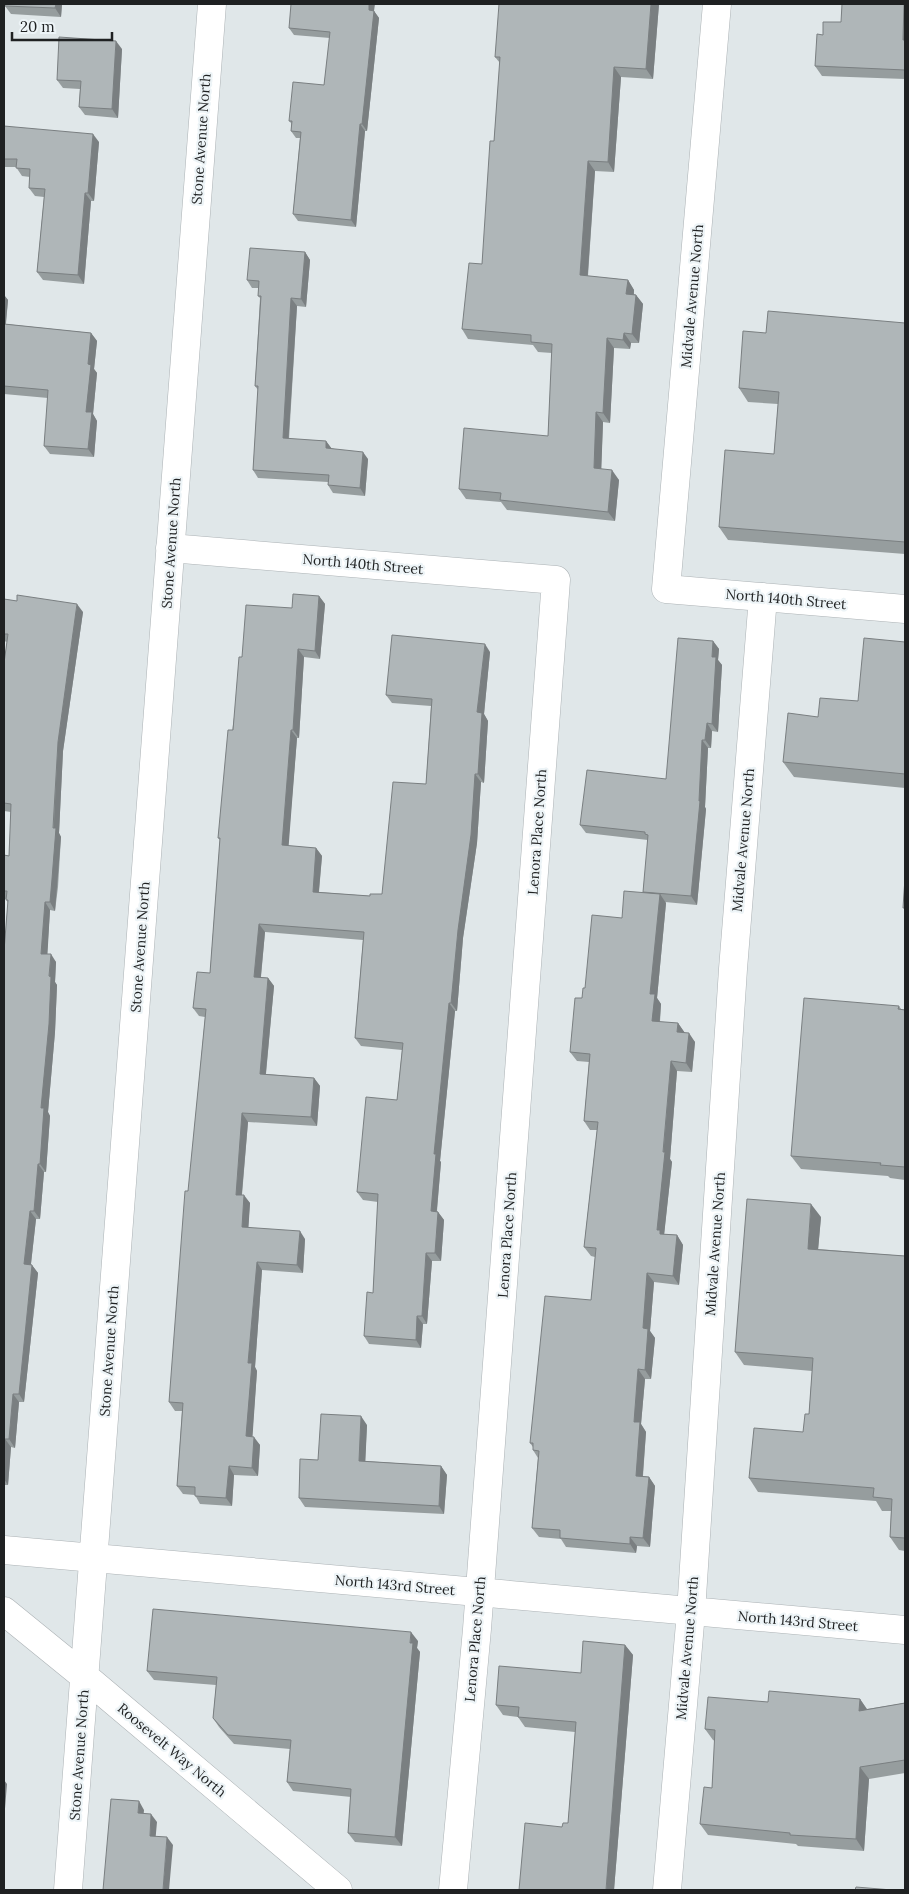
<svg xmlns="http://www.w3.org/2000/svg" width="909" height="1894" viewBox="0 0 909 1894" font-family="Lora,serif">
  <style>
    .lines { fill: none; stroke-linecap: round; stroke-linejoin: round }
    .minor-casing { stroke: #acb2b5; stroke-width: 29 }
    .minor { stroke: #fff; stroke-width: 28 }
    .wall { fill: #969d9e }
    .shaded-wall { fill: #7a7f81 }
    .building { fill: #afb6b8; stroke: #7a7f81 }
    .labels { text-anchor: middle; dominant-baseline: central; stroke-width: 4.5; stroke-linejoin: round; paint-order: stroke }
    .street-label { font-size: 14px; fill: #1f2122; stroke: #edf4f7 }
  </style>
  <rect width="100%" height="100%" fill="#e0e7e9"/>
  <g class="lines">
    <defs>
      <path id="minor" d="M717,4L666,589L905,609
        M170,548L556,580L477,1629L453,1890
        M4,1550L905,1630
        M4,1611L90,1681L338,1890
        M68,1890L212,4
        M667,1890L691,1612L733,969L763,597"/>
    </defs>
    <use href="#minor" class="minor-casing"/>
    <use href="#minor" class="minor"/>
  </g>
  <path class="wall" d="M62,4L61,17L11,14L5,6Z
    M659,4L653,79L621,77L614,172L595,171L588,276L628,280L634,290V294L636,295L643,304L639,343H631L630,349L614,348L610,423L603,422L601,469L619,480L615,521L507,510L501,502L466,499L459,489L548,436L552,353L538,352L533,345L468,339L462,329L482,264L494,141L500,63L495,57Z
    M905,4V79L822,76L815,66L823,35L841,22Z
    M374,11L379,18L367,131H365L356,227L298,221L293,214L300,138H296L291,131V123L289,121L324,85L330,38L294,35L289,28Z
    M122,49L118,118L85,115L79,107L80,89L63,88L57,80Z
    M4,126L99,142L94,201H91L84,284L43,280L37,272L44,197L35,196L29,188L30,177L22,176L16,167H4Z
    M305,252L310,260L306,307L297,306L289,439L326,441L331,448L368,459L365,496L333,493L328,485V482L258,478L253,470L258,390L255,386L260,298L258,296L259,288H252L247,280Z
    M4,295L8,300L6,324L91,333L97,341L94,369L97,373L93,414L97,421L94,457L50,454L44,446L48,398L4,394Z
    M905,323V554L728,540L719,527L774,454L778,404L748,402L739,388L766,333Z
    M319,596L325,604L320,659L304,657L299,738H297L288,846L316,848L322,856L319,892L370,896L382,894L426,784L431,706L392,703L386,695L490,652L484,714L488,721L484,783L481,782L477,843L463,938L457,1011H455L440,1161L441,1162L437,1211L438,1212L444,1220L441,1261H432L427,1324H423L421,1348L369,1344L364,1336L373,1293L378,1202L363,1200L357,1192L397,1100L402,1050L361,1046L355,1038L363,940L265,932L261,977L268,978L274,986L266,1074L314,1078L320,1086L317,1126L248,1122L242,1195L250,1203L248,1227L305,1239L303,1273L262,1270L255,1367L257,1371L252,1437L260,1445L258,1476L234,1475L232,1506L200,1504L195,1495L183,1494L177,1486L182,1411H175L169,1402L205,1017L199,1016L193,1008L210,973L220,840L218,838L242,657L292,608Z
    M4,599L83,612L63,751L59,833L61,837L58,887L55,911L50,910L47,954L56,962L55,982L57,985L55,1032L48,1112L50,1116L46,1172H44L40,1219H36L31,1264L38,1273L24,1402H19L15,1448L11,1447L8,1485H4V951L8,903L6,899H4V855L9,856L11,812L4,811V663L7,642L4,641Z
    M713,641L719,649L718,660L722,665L718,732L712,731L711,748H708L705,807L706,809L697,905L665,902L666,903L657,998L661,1004L660,1022L678,1023L684,1032L695,1042L692,1072L677,1071L670,1159L672,1162L664,1234L677,1235L683,1245L679,1285L654,1282L650,1331L655,1338L651,1379H645L641,1424L646,1432L643,1476L649,1477L655,1486L650,1547L637,1546L636,1553L566,1547L561,1539L539,1537L532,1528L538,1458L533,1450V1447L530,1443L591,1300L595,1257L591,1256L584,1247L597,1130H590L584,1121L589,1062L577,1061L570,1052L582,998L585,988L622,918L643,893L648,840L586,833L580,825L666,779Z
    M905,642V788L794,777L783,762L818,717L858,701Z
    M899,1006L901,1009L905,1010V1180L890,1178L888,1176L801,1169L791,1156Z
    M821,1217L818,1249L905,1256V1551L899,1550L890,1537L891,1511H882L876,1501L758,1492L749,1478L803,1432L809,1414L812,1371L744,1365L735,1352Z
    M367,1425L365,1461L441,1466L447,1475L444,1514L305,1507L299,1498L318,1460Z
    M418,1641L417,1648L420,1652L402,1846L355,1842L348,1833L351,1797L293,1791L287,1782L290,1749L234,1744L219,1727L213,1718L216,1685L154,1680L147,1671Z
    M625,1645L633,1655L614,1890L562,1827L568,1823L575,1732L525,1727L518,1717L503,1715L496,1705L581,1673Z
    M860,1699L867,1709L905,1703V1773L869,1779L864,1851L798,1846L796,1844L708,1835L700,1824L712,1788L715,1741L713,1740L705,1729L768,1702Z"/>
  <path class="shaded-wall" d="M56,4H62L61,17L55,8Z
    M369,4H375L374,11L379,18L367,131L362,124Z
    M651,4H659L653,79L646,69Z
    M904,4H905V43L903,40Z
    M116,41L122,49L118,118L112,109Z
    M614,67L621,77L614,172L608,162Z
    M360,124L365,131L356,227L351,220Z
    M93,134L99,142L94,201L88,193Z
    M588,161L595,171L587,285L580,275Z
    M85,193L91,201L84,284L78,275Z
    M305,252L310,260L306,307L301,299Z
    M628,280L634,290L633,304L626,294Z
    M4,295L8,300L5,331L4,330Z
    M636,295L643,304L639,343L632,334Z
    M291,298L297,306L288,446L283,438Z
    M91,333L97,341L94,369L97,373L93,414L97,421L94,457L88,449L86,412L88,364Z
    M624,333L631,343L630,349L623,340Z
    M607,338L614,348L610,423L603,413Z
    M596,412L603,422L601,478L594,468Z
    M326,441L332,449L326,448Z
    M363,452L368,459L365,496L360,488Z
    M612,470L619,480L615,521L608,512Z
    M319,596L325,604L320,659L315,651Z
    M77,604L83,612L63,751L59,833L61,837L55,911L50,902L58,742Z
    M713,641L719,649L718,660L722,665L718,732L712,724V657Z
    M485,644L490,652L484,714L488,721L484,783L478,774L477,712Z
    M298,649L304,657L299,738L293,730Z
    M707,723L712,731L711,748L705,740Z
    M291,730L297,738L288,854L282,845Z
    M702,740L708,748L705,807L706,809L697,905L691,896L699,801Z
    M475,774L481,782L477,843L463,938L457,1011L451,1003L458,930Z
    M316,848L322,856L318,900L313,892Z
    M660,894L666,903L657,998L661,1004L659,1030L652,1021L650,994Z
    M45,902L50,910L47,962L41,954Z
    M259,924L265,932L260,985L254,977Z
    M51,954L56,962L55,982L57,985L55,1032L48,1112L50,1116L46,1172L40,1164L41,1108Z
    M268,978L274,986L265,1082L260,1074Z
    M449,1003L455,1011L440,1161L441,1162L436,1219L431,1211L434,1154Z
    M678,1023L685,1033L677,1032Z
    M689,1033L695,1042L692,1072L686,1063Z
    M671,1061L677,1071L670,1159L672,1162L664,1236L666,1243L657,1230Z
    M314,1078L320,1086L317,1126L311,1117Z
    M242,1113L248,1122L241,1203L236,1195Z
    M38,1164L44,1172L40,1219L34,1211Z
    M244,1195L250,1203L248,1235L242,1227Z
    M811,1204L821,1217L817,1262L808,1249Z
    M30,1211L36,1219L30,1272L24,1264Z
    M438,1212L444,1220L441,1261L435,1253Z
    M300,1231L305,1239L303,1273L297,1265Z
    M677,1235L683,1245L679,1285L673,1276Z
    M426,1253L432,1261L427,1324L422,1316Z
    M257,1262L262,1270L255,1367L257,1371L252,1444L246,1436L248,1363Z
    M32,1265L38,1273L24,1402L19,1394Z
    M647,1273L654,1282L650,1331L655,1338L651,1379L645,1370L643,1328Z
    M417,1316L423,1324L421,1348L416,1340Z
    M638,1369L645,1379L641,1424L646,1432L642,1485L636,1476L634,1422Z
    M13,1394L19,1402L15,1448L9,1439Z
    M361,1416L367,1425L365,1469L359,1461Z
    M254,1437L260,1445L258,1476L252,1468Z
    M5,1439L11,1447L8,1485L4,1479V1456Z
    M229,1466L234,1475L232,1506L226,1498Z
    M441,1466L447,1475L444,1514L439,1506Z
    M649,1477L655,1486L650,1547L643,1538Z
    M630,1537L637,1546L636,1553L630,1544Z
    M411,1632L418,1641L417,1648L420,1652L402,1846L395,1837Z
    M625,1645L633,1655L614,1890H606Z
    M860,1699L868,1711H859Z
    M860,1767L869,1779L864,1851L856,1839Z
    M4,1780L7,1784L4,1821Z
    M139,1801L144,1810L143,1821L138,1813Z
    M151,1814L157,1822L155,1844L150,1836Z
    M167,1837L173,1845L169,1890H163Z"/>
  <path class="building" d="M5,4H56L55,8L5,6Z
    M291,4H369V10L374,11L362,124H360L351,220L293,214L301,132L291,131L292,121H289L293,82L324,85L330,32L289,28Z
    M499,4H651L646,69L614,67L608,162L588,161L580,275L628,280L626,294L636,295L632,334L624,333L623,340L607,338L603,413L596,412L594,468L612,470L608,512L500,500L501,493L459,489L464,428L548,436L552,344L531,342V335L462,329L469,263L482,264L490,141H494L500,57H495Z
    M842,4H904L903,40H905V70L815,66L817,34L823,35V22H841Z
    M59,37L116,41L112,109L79,107L81,81L57,80Z
    M4,126L93,134L88,193H85L78,275L37,272L45,189L29,188L30,169L16,168L17,159H4Z
    M250,248L305,252L301,299L291,298L283,438L326,441V448L363,452L360,488L328,485L329,475L253,470L258,386H255L261,296H258L259,281L247,280Z
    M768,311L905,323V542L719,527L725,450L774,454L779,392L739,388L743,331L766,333Z
    M4,324L91,333L88,364L91,365L86,412H92L88,449L44,446L48,390L4,386Z
    M293,594L319,596L315,651L298,649L293,730H291L282,845L316,848L313,892L370,896V894H382L393,782L426,784L432,699L386,695L392,635L485,644L477,712L482,713L478,774H475L471,835L458,930L451,1003H449L434,1154H436L431,1211L438,1212L435,1253H426L422,1316H417L416,1340L364,1336L367,1292L373,1293L378,1194L357,1192L366,1097L397,1100L403,1043L355,1038L364,932L259,924L254,977L268,978L260,1074L314,1078L311,1117L242,1113L236,1195H244L242,1227L300,1231L297,1265L257,1262L248,1363H252L246,1436L254,1437L252,1468L229,1466L226,1498L195,1496V1487L177,1486L183,1403L169,1402L185,1191H188L206,1009L193,1008L197,972L210,973L220,838H218L228,730H233L239,657H242L246,605L292,608Z
    M17,595L77,604L58,742L53,828H56L52,879L50,902H45L41,954H51L49,976L51,977L49,1024L41,1108H44L40,1164H38L34,1211H30L24,1264L32,1265L19,1394H13L9,1439H5L4,1456V951L8,900H6L7,891H4V855L9,856L11,804L4,803V663L8,634H4V599L17,601Z
    M678,638L713,641L712,657H716L712,724L707,723L705,740H702L699,801H700L691,896L643,892L648,835L645,834V832L580,825L587,770L666,779Z
    M864,638L905,642V774L783,762L788,713L818,717L820,698L858,701Z
    M905,878V908H903Z
    M624,891L660,894L650,994H655L652,1021L678,1023L677,1032L689,1033L686,1063L671,1061L663,1152H665L657,1230H660V1234L677,1235L673,1276L647,1273L643,1328L648,1329L645,1370L638,1369L634,1422H640L636,1476L649,1477L643,1538L630,1537V1544L560,1538V1530L532,1528L539,1451L533,1450V1443H530L545,1296L591,1300L596,1248L584,1247L598,1122L584,1121L590,1054L570,1052L575,998H582L583,988H585L592,915L622,918Z
    M804,998L899,1006L898,1009L905,1010V1167L880,1165L881,1163L791,1156Z
    M747,1199L811,1204L808,1249L905,1256V1538L890,1537L892,1499L873,1497L874,1488L749,1478L754,1428L803,1432L805,1414H809L813,1358L735,1352Z
    M321,1414L361,1416L359,1461L441,1466L439,1506L299,1498L300,1459L318,1460Z
    M153,1609L411,1632L410,1643H413L395,1837L348,1833L351,1789L287,1782L291,1740L228,1735L213,1718L217,1677L147,1671Z
    M583,1641L625,1645L606,1890H519L525,1823L562,1827L563,1823H568L576,1722L518,1717L519,1707L496,1705L499,1666L581,1673Z
    M769,1691L860,1699L859,1711L905,1703V1760L860,1767L856,1839L790,1835V1833L700,1824L704,1787L712,1788L715,1730L705,1729L708,1697L768,1702Z
    M111,1799L139,1801L138,1813L151,1814L150,1836L167,1837L163,1890H103Z
    M856,1887L892,1890H855Z"/>
  <g class="labels">
    <g class="street-label">
      <text transform="translate(201 139) rotate(-86)">Stone Avenue North</text>
      <text transform="translate(692 296) rotate(-85)">Midvale Avenue North</text>
      <text transform="translate(171 543) rotate(-86)">Stone Avenue North</text>
      <text transform="translate(363 564) rotate(5)">North 140th Street</text>
      <text transform="translate(786 599) rotate(5)">North 140th Street</text>
      <text transform="translate(537 832) rotate(-86)">Lenora Place North</text>
      <text transform="translate(743 840) rotate(-85)">Midvale Avenue North</text>
      <text transform="translate(140 947) rotate(-86)">Stone Avenue North</text>
      <text transform="translate(507 1235) rotate(-86)">Lenora Place North</text>
      <text transform="translate(715 1244) rotate(-86)">Midvale Avenue North</text>
      <text transform="translate(109 1351) rotate(-86)">Stone Avenue North</text>
      <text transform="translate(395 1585) rotate(5)">North 143rd Street</text>
      <text transform="translate(798 1621) rotate(5)">North 143rd Street</text>
      <text transform="translate(475 1639) rotate(-85)">Lenora Place North</text>
      <text transform="translate(687 1648) rotate(-85)">Midvale Avenue North</text>
      <text transform="translate(172 1750) rotate(40)">Roosevelt Way North</text>
      <text transform="translate(79 1755) rotate(-86)">Stone Avenue North</text>
    </g>
  </g>
  <rect width="909" height="1894" fill="none" stroke="#1f2122" stroke-width="10"/>
  <path d="M12 32v8h100v-8" fill="none" stroke="#1f2122" stroke-width="2.5"/>
  <text x="20" y="32" font-size="15" fill="#1f2122" stroke="#edf4f7" stroke-width="4" paint-order="stroke">20 m</text>
</svg>
